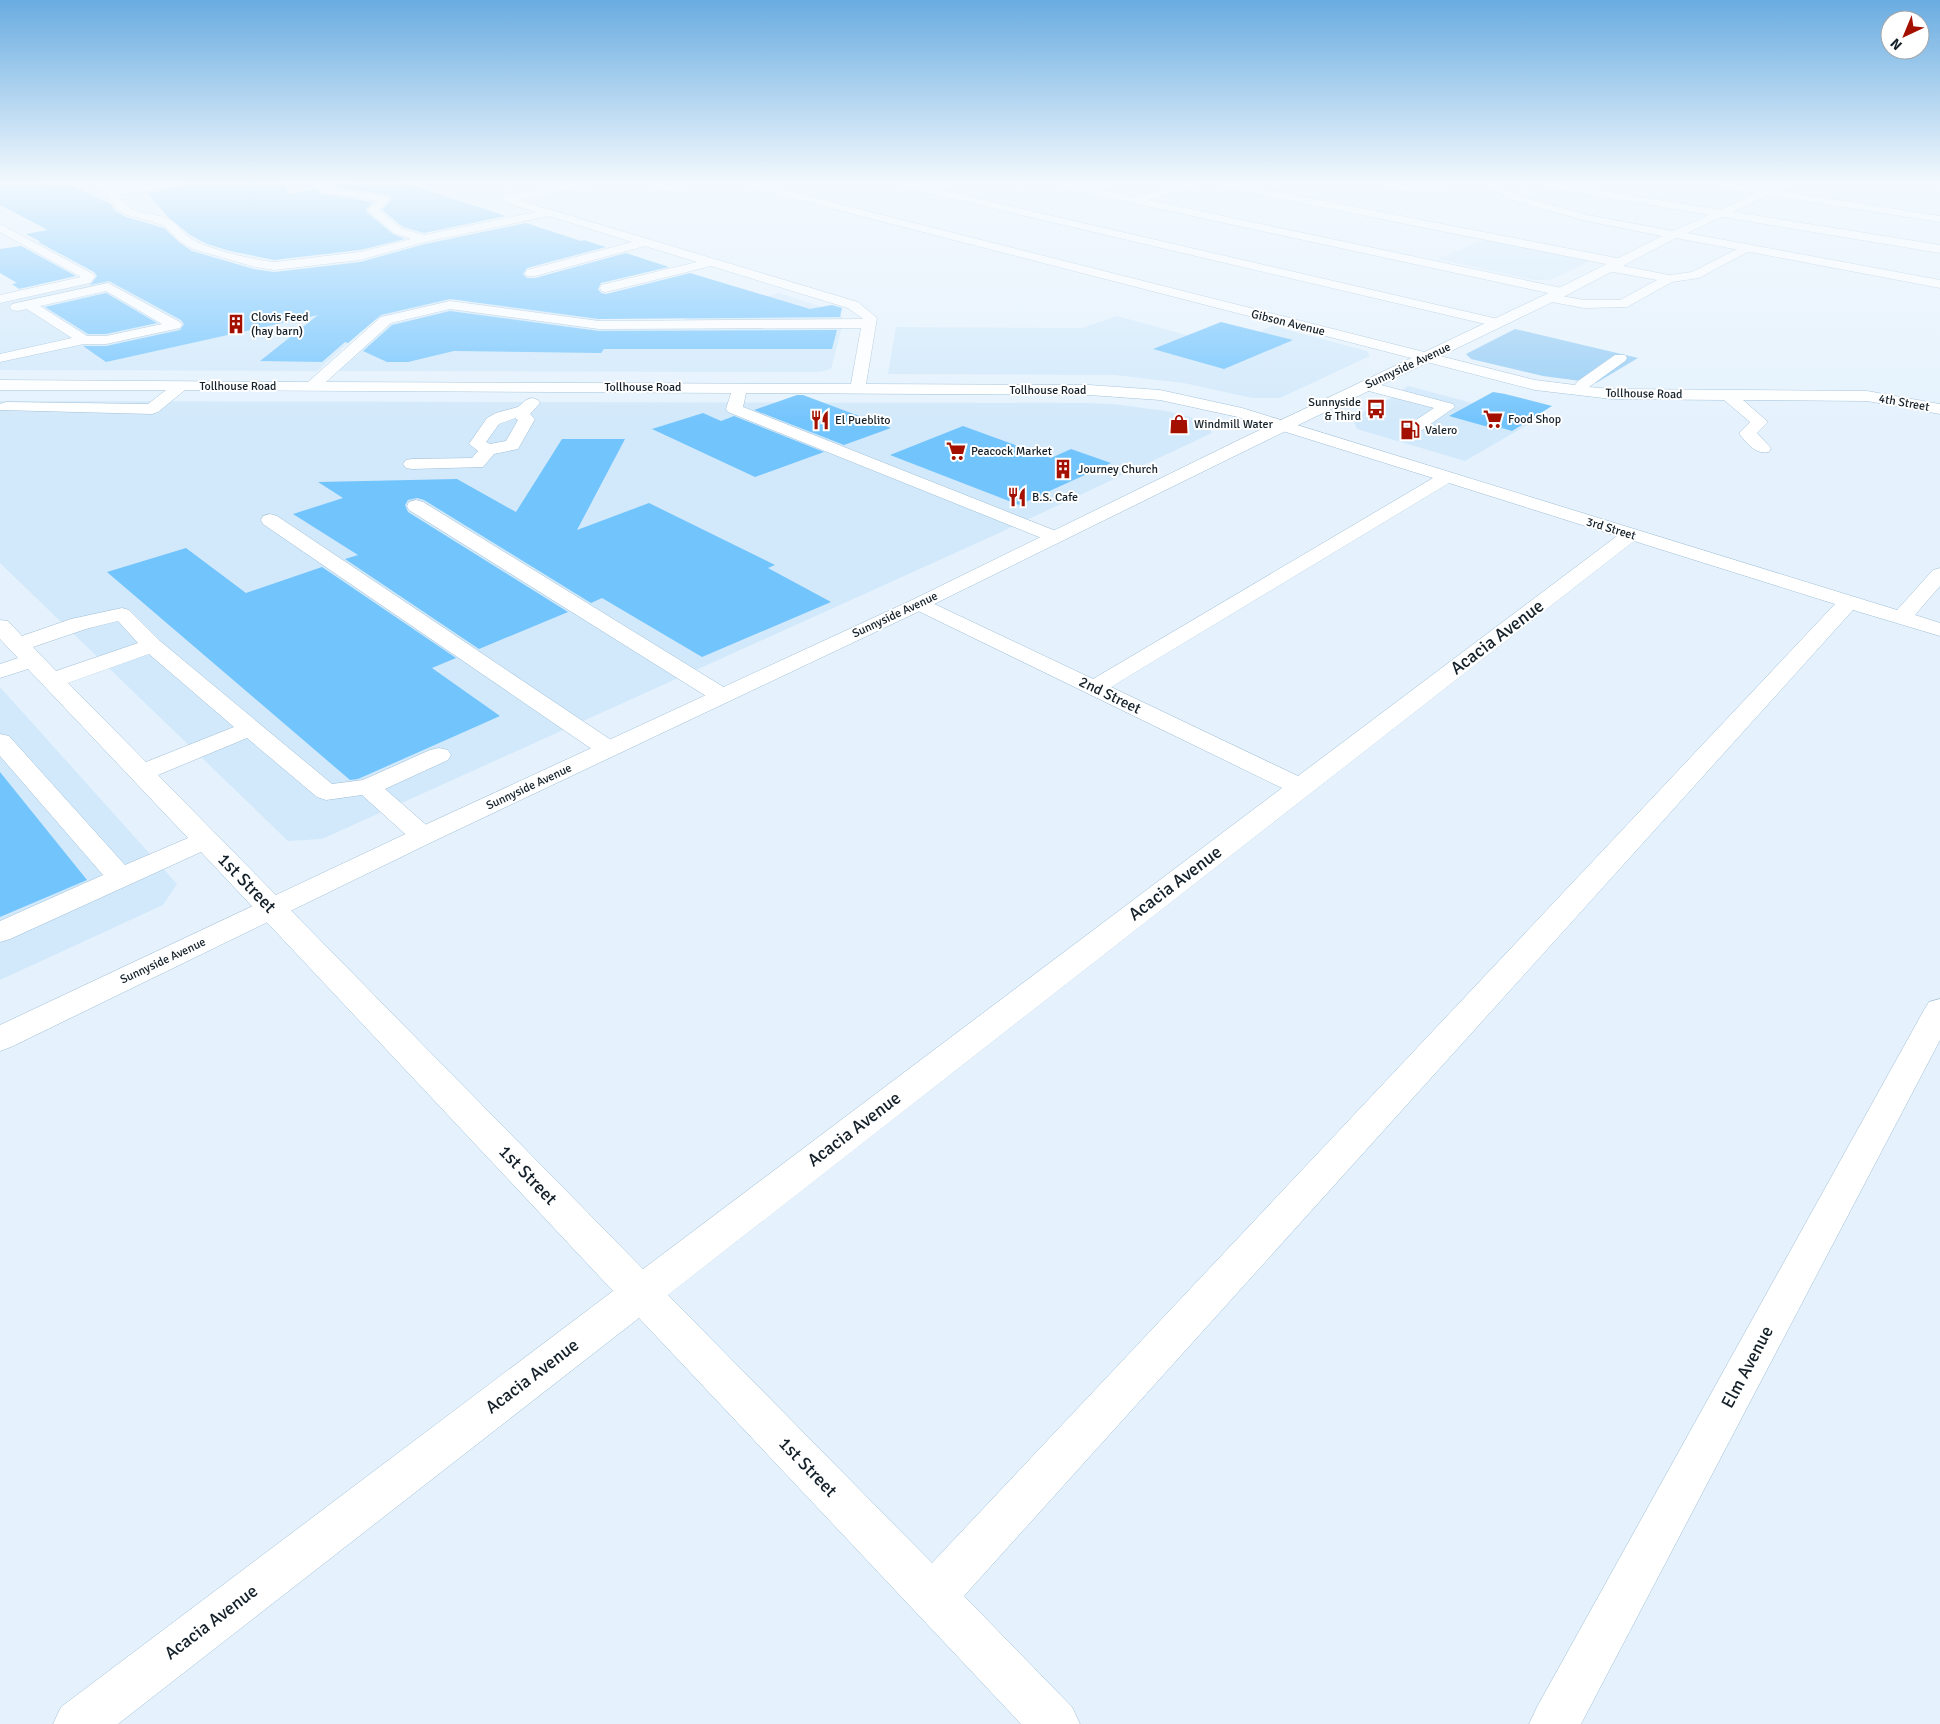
<svg xmlns="http://www.w3.org/2000/svg" width="1940" height="1724" viewBox="0 0 1940 1724" font-family="Signika,sans-serif">
  <style>
    .built { fill: #d2e9fb }
    .green { fill: #97cdf5 }
    .building { fill: #72c4fd }
    .lines { fill: none; stroke-linecap: round; stroke-linejoin: round }
    .minor-tunnel { stroke: #bbc8d3; stroke-width: 15; stroke-dasharray: 15 8; stroke-linecap: butt }
    .minor-casing { stroke: #9ebed6; stroke-width: 1 }
    .major-casing { stroke: #9ebed6; stroke-width: 1 }
    .minor { fill: #fff; fill-rule: evenodd }
    .major { fill: #fff; fill-rule: evenodd }
    .labels { text-anchor: middle; dominant-baseline: central; stroke-width: 4; stroke-linejoin: round; paint-order: stroke }
    .far-poi-label { font-size: 12px; fill: #15212a; stroke: #fff; text-anchor: start }
    .far-street-label { font-size: 12px; fill: #15212a; stroke: #fff }
    .street-label { font-size: 15px; fill: #15212a; stroke: #fff }
    .near-street-label { font-size: 18px; fill: #15212a; stroke: #fff }
  </style>
  <rect width="100%" height="100%" fill="#e5f2fd"/>
  <path class="built" d="M1488,238L1594,259L1551,280H1534L1437,259Z
    M134,275L524,283L375,319L317,371L0,370V301Z
    M508,293H526L615,325L842,327L831,369L819,372L336,371L390,321Z
    M779,293L835,311L842,316L843,322L679,321Z
    M1117,316L1226,346L1273,326L1367,351L1370,356L1280,398H1252L1184,383L1115,375L888,374L896,327L1082,328Z
    M1408,386L1536,420L1465,461L1357,429L1352,418L1393,397Z
    M0,401L1085,403L1113,404L1166,411L1206,421L1212,433L997,534L322,839L288,841L0,563Z
    M0,687L177,884L163,905L0,980Z"/>
  <path class="green" d="M1515,329L1638,358L1596,383L1543,376L1471,359L1466,354Z"/>
  <path class="building" d="M0,183H44L55,187L70,185L111,204L115,211L126,217L164,228L180,243L192,251L254,269L274,272L360,262L425,244L526,223L581,241L584,240L606,247L527,268L523,274L527,278H535L626,253L669,267L601,283L598,289L601,293L606,294L690,273L810,309L832,305L842,308L840,317L599,319L450,299L381,315L348,343L345,342L322,362L260,361L318,315L106,362L83,346H106L180,330L184,324L181,320L109,281L62,291L90,285L97,276L94,272L38,242H41L26,234L48,230L0,205Z
    M186,183H284L289,194L315,189L322,194L373,202L366,210L368,213L393,234L405,239L360,250L274,260L230,251L207,244L190,235L168,217L147,193L179,188Z
    M351,183H404L506,216L424,233L403,227L382,210L392,199L389,195L334,186Z
    M21,246L76,276L19,289L12,284L17,283L0,273V249Z
    M106,293L157,323L106,334H88L45,307Z
    M450,311L599,331L837,330L832,349H604L601,353L454,351L408,362H387L363,351L392,325Z
    M1221,322L1293,340L1224,369L1153,349Z
    M1493,392L1505,394L1552,406L1512,431L1502,428L1499,430L1449,416Z
    M797,395H803L891,428L844,445L754,410Z
    M703,413L721,421L734,416L824,452L755,477L652,429Z
    M963,426L1051,458L1071,449L1111,463L1019,505L890,455Z
    M562,439H625L577,530L649,503L775,565L768,568L831,602L702,657L602,598L591,603L424,500L417,498L408,500L405,505L408,512L568,612L479,649L345,559L358,555L293,514L343,498L318,482L457,479L516,512Z
    M186,548L246,593L322,567L456,658L432,668L500,716L358,779L350,780L107,572Z
    M0,772L87,880L0,917Z"/>
  <g class="lines">
    <path class="minor-tunnel" d="M1405,435L1416,427"/>
    <defs>
      <path id="minor" d="M88,183H101L115,189L160,183H184L179,186L118,195C133,220 153,209 172,221C178,226 183,233 189,237C205,249 254,260 274,262L360,252L411,239L394,233L369,212L368,210L377,201L322,192L310,183H322L329,187L389,197L390,199L379,210L402,229L424,235L536,212L506,203L502,199L503,197L571,183H590L585,186L518,200L858,302L877,318L866,384L1089,385L1160,390L1242,408L1897,610L1933,570L1940,568V586L1915,615L1940,623V636L1853,610L964,1596L1072,1707L1080,1724H1021L639,1318L118,1724H53L61,1707L613,1291L201,852L10,939L0,942V921L103,875L0,756V734L9,736L125,865L188,838L28,669L0,678V664L18,658L0,639V620L8,621L22,636L71,619L122,608L129,610L160,641L332,784L363,780L430,750L439,748L448,750L451,755L448,760L385,789L432,830L436,836L432,842L423,844L414,842L362,795L326,800L317,797L247,738L158,775L643,1269L1282,788L912,608L909,604L912,600L919,598L926,600L1093,679L1433,478L1238,417L1160,400L1089,395L746,393L743,407L1061,533L1064,537L1061,541L1054,543L728,412L726,409L731,393L185,390L158,412L152,414L0,410V404L6,402L148,404L166,390H0V380L308,382L381,317L450,301L599,321L863,319L848,308L711,266L606,292L601,291L600,288L601,285L697,262L645,246L535,276H527L525,273L527,270L632,242L549,216L425,242L360,260L274,270L255,267L193,249L181,242L163,225L127,215L116,209L106,192ZM450,309L599,329L861,328L851,384L326,382L391,323ZM1449,483L1617,536L1298,776L1111,687ZM1634,541L1835,604L932,1563L668,1295ZM118,621L138,643L56,671L33,647L86,629ZM149,654L234,727L146,762L68,683Z
        M644,183H659L666,185L695,183L694,185L666,191L645,185Z
        M740,183H756L1535,380L1575,385L1578,381L1615,355H1625L1627,358L1625,361L1589,387L1612,389L1867,391L1940,404V414L1867,401L1743,400L1768,422L1757,433L1771,448L1769,452C1756,455 1746,443 1739,433L1750,422L1724,400L1612,399L1535,390L741,185Z
        M893,183H910L1498,319L1505,323L1498,327L898,186Z
        M1049,183H1067L1136,197L1188,183H1204L1203,185L1148,200L1562,288L1568,292L1562,296L1054,186Z
        M1212,183H1231L1622,259L1628,263L1623,266L1669,275L1692,272L1743,246H1751L1753,249L1699,278L1672,282L1627,307L1584,308L1546,301L1544,298L1551,294L1584,300H1620L1657,280L1608,271L1606,268L1611,265L1217,186Z
        M1373,183L1442,187L1447,190C1439,197 1381,190 1373,183Z
        M1531,183H1553L1940,245V253L1536,186Z
        M1705,183H1728L1940,216V222L1710,186Z
        M0,224L93,274L95,277L90,283L0,303V295L81,277L0,232Z
        M108,283L180,322L182,325L180,328L106,344H84L0,362V354L72,338L27,309L17,311L12,310L10,307L12,304ZM106,291L162,324L106,336H87L40,306Z
        M1366,381L1453,404L1455,407L1422,430H1410L1408,427L1410,424L1434,408L1361,389L1358,386L1361,383Z
        M532,398L538,400L540,403L530,414L535,419L518,449L494,454L483,467L412,469L406,468L403,464L406,460L412,459L472,458L478,451L469,444L487,418L496,413L518,407L526,400ZM515,418L518,420L506,441L490,444L486,442L499,424Z
        M416,500L423,502L730,691L734,696L730,701L722,703L714,701L409,510L407,506L409,502Z
        M270,514L277,516L617,744L620,749L617,754L608,756L599,754L263,524L261,520L263,516Z
        M1940,999V1040L1581,1724H1529L1537,1707L1924,1010L1929,1002Z"/>
      <path id="major" d="M1479,183H1492L1525,198L1588,215L1673,231L1779,183H1792L1791,185L1687,233L1940,280V288L1676,238L1567,295L1257,445L926,608L432,842L11,1047L0,1051V1025L414,830L912,600L1245,437L1557,289L1662,236L1587,221L1517,202Z"/>
    </defs>
    <use href="#minor" class="minor-casing"/>
    <use href="#major" class="major-casing"/>
    <use href="#minor" class="minor"/>
    <use href="#major" class="major"/>
  </g>
  <linearGradient id="sky" x2="0" y2="1"><stop stop-color="#69ace1"/><stop offset="0.43" stop-color="#f3f9fe"/><stop offset="1" stop-color="#f3f9fe" stop-opacity="0"/></linearGradient>
  <rect width="1940" height="424" fill="url(#sky)"/>
  <defs>
    <symbol id="building-bare" viewBox="-9 -9 18 18"><path d="M-4-6H4V6H1V3H-1V6H-4ZM-2.5-4.3h1.7v1.8h-1.7ZM.8-4.3h1.7v1.8H.8ZM-2.5-1h1.7V.8h-1.7ZM.8-1h1.7V.8H.8Z" fill="#a41000" stroke="#fff" stroke-width="2.5" paint-order="stroke"/></symbol>
    <symbol id="bus-bare" viewBox="-9 -9 18 18"><path d="M-5-6H5V4H4V6H2V4H-2V6H-4V4H-5ZM-3.5-4V0h7V-4ZM-3.5 1.2v1.5H-2V1.2ZM2 1.2v1.5H3.5V1.2Z" fill="#a41000" stroke="#fff" stroke-width="2.5" paint-order="stroke"/></symbol>
    <symbol id="supermarket-bare" viewBox="-9 -9 18 18"><path d="M-6-5.5h2.5l.6 2H6L4.5 2H-2.5L-4.4-4H-6ZM-1.5 3.2a1.3 1.3 0 1 0 .1 0ZM3 3.2a1.3 1.3 0 1 0 .1 0Z" fill="#a41000" stroke="#fff" stroke-width="2.5" paint-order="stroke"/></symbol>
    <symbol id="restaurant-bare" viewBox="-9 -9 18 18"><path d="M-5-6h1v4h1v-4h1v4h1v-4h1v5L-1.5 .5V6h-2V.5L-5-1ZM5-6V6H3V1.5H1.5Q1.5-4 5-6Z" fill="#a41000" stroke="#fff" stroke-width="2.5" paint-order="stroke"/></symbol>
    <symbol id="shop-bare" viewBox="-9 -9 18 18"><path d="M-5-2.5h2.3a2.7 3.5 0 0 1 5.4 0H5L5.5 6h-11ZM-1.5-2.5h3a1.5 2.3 0 0 0-3 0Z" fill="#a41000" stroke="#fff" stroke-width="2.5" paint-order="stroke"/></symbol>
    <symbol id="fuel-bare" viewBox="-9 -9 18 18"><path d="M-5.5-6h7V0h2V4h1.3V-2.5L3-4.5l.8-.8L6-3V5H2.5V1h-1V6h-7ZM-4.2-4.7v3.2H.2V-4.7Z" fill="#a41000" stroke="#fff" stroke-width="2.5" paint-order="stroke"/></symbol>
  </defs>
  <g fill-rule="evenodd">
    <use href="#building-bare" x="222" y="310" width="28" height="28"/>
    <use href="#bus-bare" x="1362" y="395" width="28" height="28"/>
    <use href="#supermarket-bare" x="1479" y="405" width="28" height="28"/>
    <use href="#restaurant-bare" x="806" y="406" width="28" height="28"/>
    <use href="#shop-bare" x="1165" y="410" width="28" height="28"/>
    <use href="#fuel-bare" x="1396" y="416" width="28" height="28"/>
    <use href="#supermarket-bare" x="942" y="437" width="28" height="28"/>
    <use href="#building-bare" x="1049" y="455" width="28" height="28"/>
    <use href="#restaurant-bare" x="1003" y="483" width="28" height="28"/>
  </g>
  <g class="labels">
    <g class="far-poi-label">
      <text x="251" y="317">Clovis Feed<tspan x="251" dy="14">(hay barn)</tspan></text>
      <text x="1361" y="402" text-anchor="end">Sunnyside<tspan x="1361" dy="14">&amp; Third</tspan></text>
      <text x="1508" y="419">Food Shop</text>
      <text x="835" y="420">El Pueblito</text>
      <text x="1194" y="424">Windmill Water</text>
      <text x="1425" y="430">Valero</text>
      <text x="971" y="451">Peacock Market</text>
      <text x="1078" y="469">Journey Church</text>
      <text x="1032" y="497">B.S. Cafe</text>
    </g>
    <g class="far-street-label">
      <text transform="translate(1288 323) rotate(14)">Gibson Avenue</text>
      <text transform="translate(1408 366) rotate(-25)">Sunnyside Avenue</text>
      <text x="238" y="386">Tollhouse Road</text>
      <text x="643" y="387">Tollhouse Road</text>
      <text x="1048" y="390">Tollhouse Road</text>
      <text transform="translate(1644 394) rotate(1)">Tollhouse Road</text>
      <text transform="translate(1904 403) rotate(10)">4th Street</text>
      <text transform="translate(1611 529) rotate(17)">3rd Street</text>
      <text transform="translate(895 615) rotate(-25)">Sunnyside Avenue</text>
      <text transform="translate(529 787) rotate(-25)">Sunnyside Avenue</text>
      <text transform="translate(163 961) rotate(-25)">Sunnyside Avenue</text>
    </g>
    <g class="street-label">
      <text transform="translate(1110 695) rotate(26)">2nd Street</text>
    </g>
    <g class="near-street-label">
      <text transform="translate(1497 637) rotate(-37)">Acacia Avenue</text>
      <text transform="translate(247 883) rotate(46)">1st Street</text>
      <text transform="translate(1175 883) rotate(-37)">Acacia Avenue</text>
      <text transform="translate(854 1129) rotate(-37)">Acacia Avenue</text>
      <text transform="translate(528 1175) rotate(46)">1st Street</text>
      <text transform="translate(1747 1367) rotate(-62)">Elm Avenue</text>
      <text transform="translate(532 1376) rotate(-37)">Acacia Avenue</text>
      <text transform="translate(808 1467) rotate(46)">1st Street</text>
      <text transform="translate(211 1622) rotate(-37)">Acacia Avenue</text>
    </g>
  </g>
  <g transform="translate(1905 35) rotate(224)"><circle r="24" fill="#ffffff" stroke="#a1a6aa"/>
  <path d="M0-4L9 19L0 12L-9 19Z" fill="#a41000"/>
  <text y="-8" font-size="14" font-weight="bold" text-anchor="middle" fill="#15212a">N</text>
  </g>
</svg>
